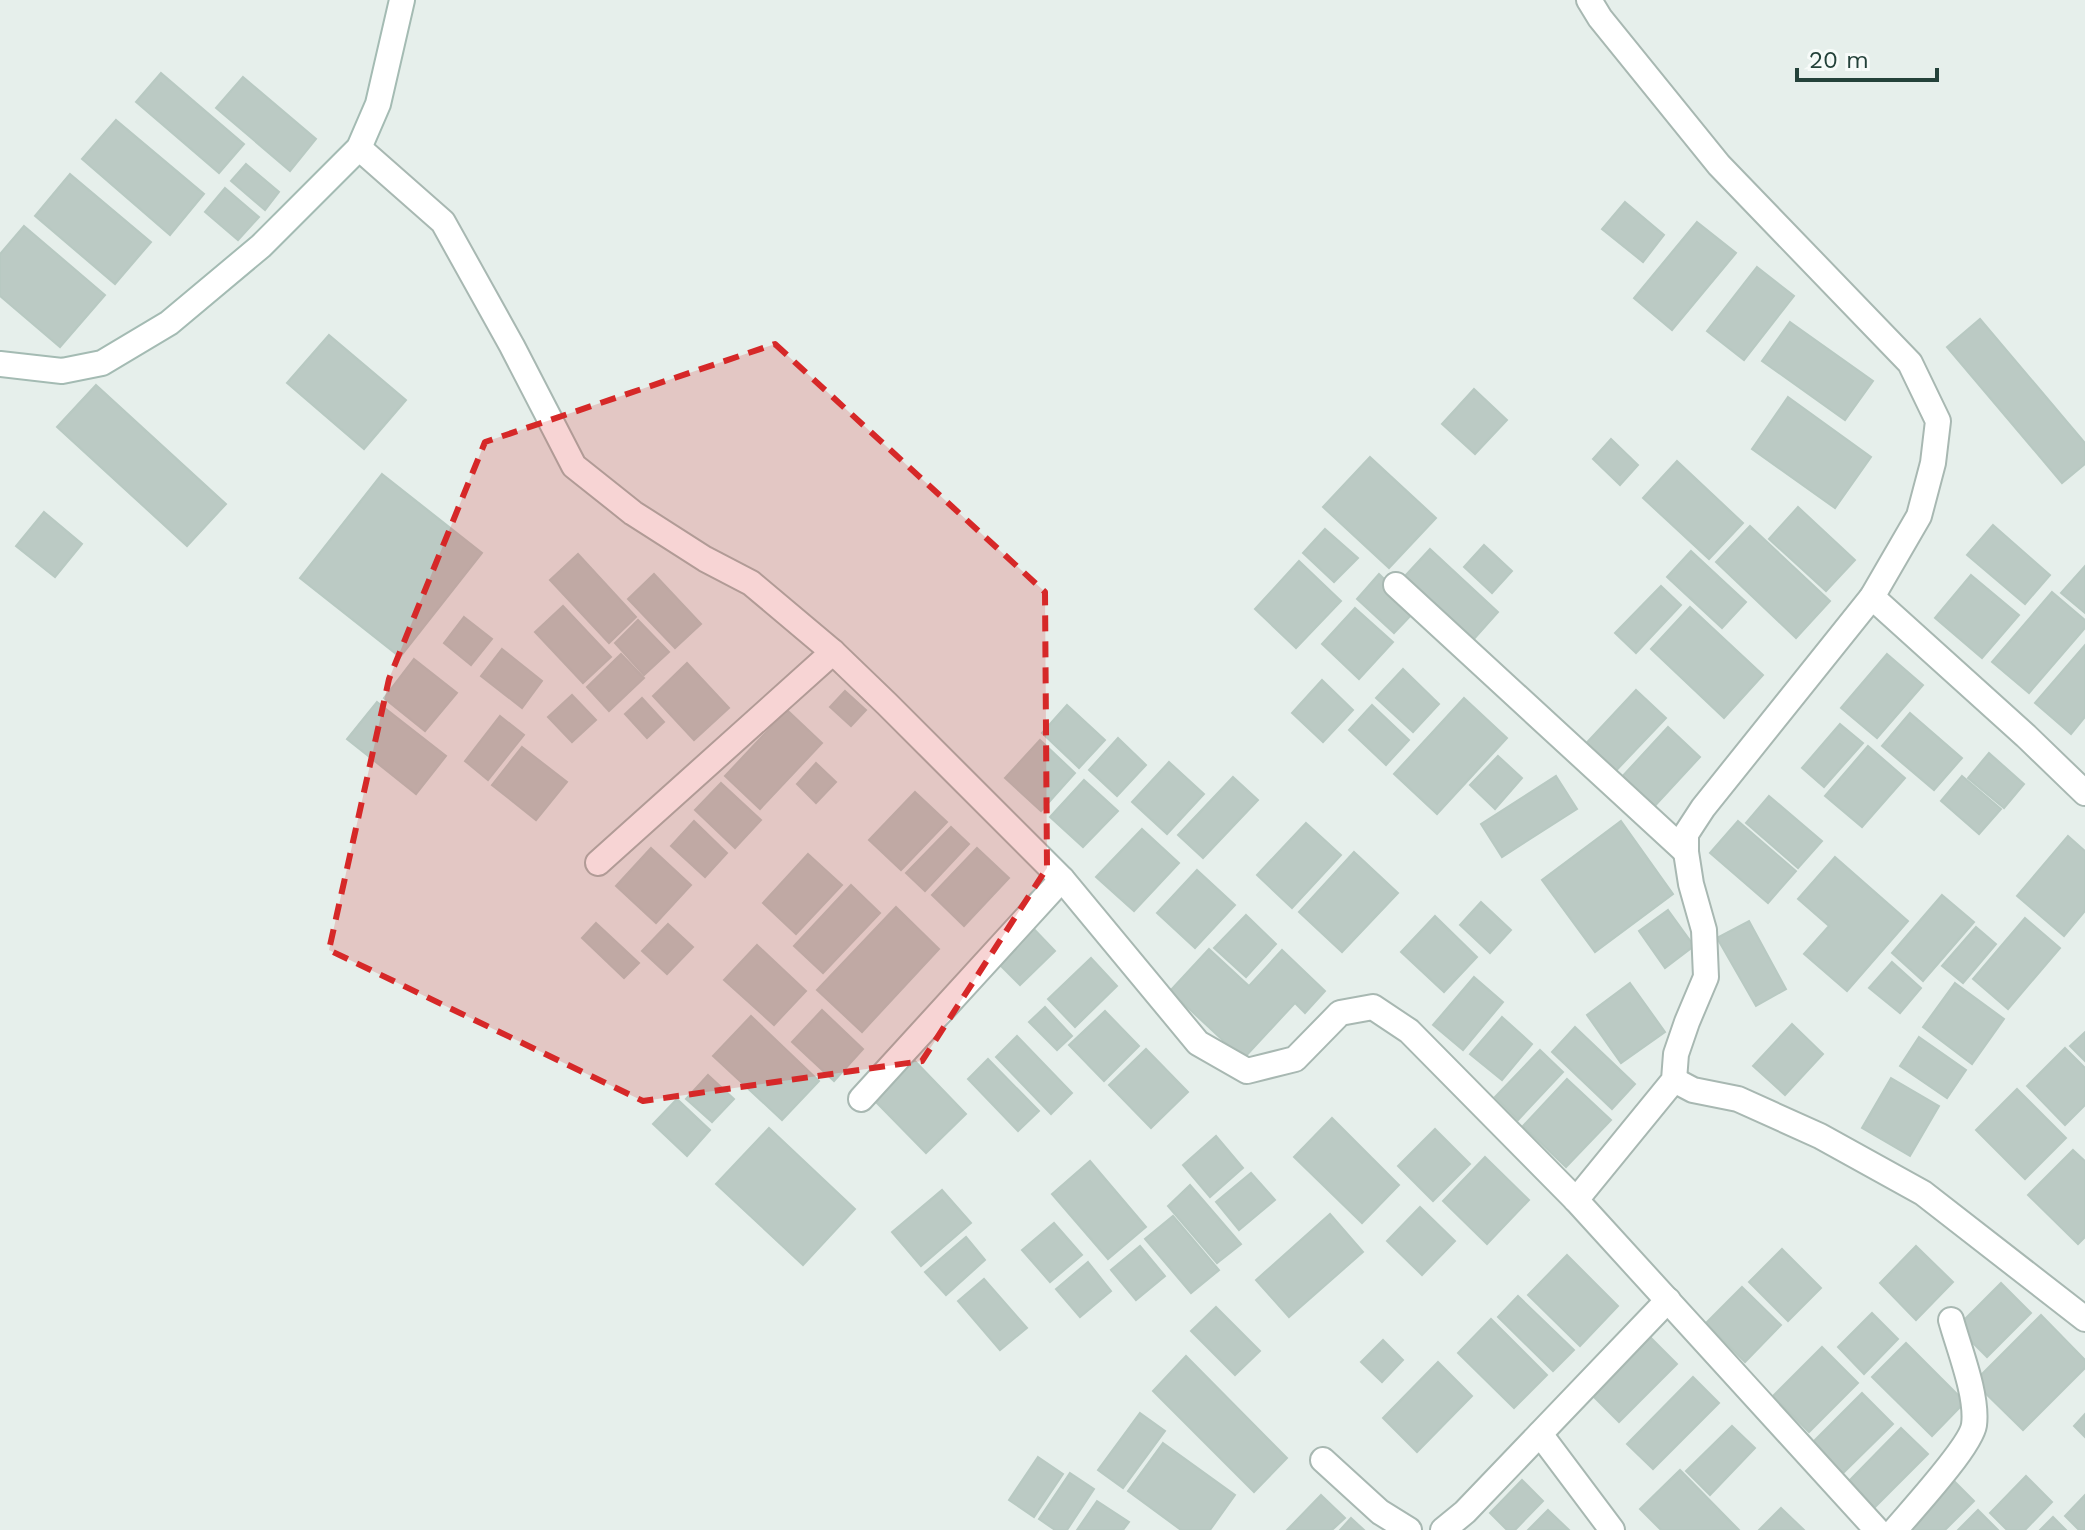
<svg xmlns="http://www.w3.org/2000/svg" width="2085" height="1530" font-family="'Work Sans',sans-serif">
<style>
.building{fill:#bbcac4;stroke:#b8c9c2;stroke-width:2}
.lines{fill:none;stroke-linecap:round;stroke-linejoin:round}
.street-casing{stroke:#a8b8b2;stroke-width:28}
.secondary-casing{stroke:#a4bbb3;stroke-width:28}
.street{stroke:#fff;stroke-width:24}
.secondary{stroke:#fff;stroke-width:24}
.marked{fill:#d62828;fill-opacity:0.2;stroke:#d62828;stroke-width:6;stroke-dasharray:16 10;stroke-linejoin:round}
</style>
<rect width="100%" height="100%" fill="#e6efeb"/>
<!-- building -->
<g class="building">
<path d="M161,73l83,71 -25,29 -83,-71z"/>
<path d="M243,77l73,62 -26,32 -74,-63z"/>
<path d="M116,120l88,74 -34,41 -88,-76z"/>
<path d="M246,164l33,28 -14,18 -34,-29z"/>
<path d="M70,174l81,68 -36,42 -80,-68z"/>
<path d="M225,188l34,29 -21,23 -33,-28z"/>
<path d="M1625,202l39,33 -21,27 -41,-33z"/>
<path d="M1697,222l39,31 -64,77 -38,-32z"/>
<path d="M24,226l81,69 -45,52 -60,-51v-42z"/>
<path d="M1757,267l37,29 -50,64 -37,-29z"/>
<path d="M1980,319l105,124v21l-23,19 -115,-136z"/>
<path d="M1790,322l83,59 -28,39 -83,-59z"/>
<path d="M329,335l77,65 -42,49 -77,-66z"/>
<path d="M96,385l130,119 -39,42 -130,-119z"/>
<path d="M1474,389l33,31 -32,34 -33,-30z"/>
<path d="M1788,397l83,60 -36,51 -83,-59z"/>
<path d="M1611,439l27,26 -18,20 -27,-26z"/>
<path d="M1370,457l66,61 -47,50 -66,-61z"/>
<path d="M1677,461l66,62 -34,36 -66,-61z"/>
<path d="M382,474l100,79 -82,104 -100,-79z"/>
<path d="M1798,507l57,53 -29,31 -57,-52z"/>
<path d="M44,512l38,32 -27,33 -39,-31z"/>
<path d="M1993,525l57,50 -25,29 -58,-49z"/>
<path d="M1750,526l80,75 -34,37 -80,-76z"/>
<path d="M1325,529l33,29 -24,24 -31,-29z"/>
<path d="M1484,545l28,26 -20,22 -28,-26z"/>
<path d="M1430,549l68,63 -25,28 -68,-64z"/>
<path d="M1691,551l55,51 -24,26 -55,-51z"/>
<path d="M578,554l58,63 -27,26 -59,-63z"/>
<path d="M1299,561l42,40 -45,47 -41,-39z"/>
<path d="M2085,566v47l-24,-20z"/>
<path d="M654,574l47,50 -26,24 -47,-49z"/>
<path d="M1379,574l37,36 -22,23 -37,-34z"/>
<path d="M1971,575l48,40 -37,43 -47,-40z"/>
<path d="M1661,586l20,19 -45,48 -21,-20z"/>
<path d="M2052,592l33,28v8l-56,65 -37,-31z"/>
<path d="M563,606l48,51 -28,26 -48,-51z"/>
<path d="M1690,607l73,68 -39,43 -73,-69z"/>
<path d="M1355,608l38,34 -34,37 -37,-35z"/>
<path d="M464,617l28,22 -21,26 -27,-22z"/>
<path d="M638,620l31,32 -25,23 -29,-32z"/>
<path d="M2085,645v72l-14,17 -36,-31z"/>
<path d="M502,649l40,32 -20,27 -41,-32z"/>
<path d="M621,654l23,24 -35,33 -22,-24z"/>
<path d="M1887,654l36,31 -46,53 -36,-30z"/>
<path d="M414,659l43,34 -32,38 -41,-33z"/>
<path d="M687,663l42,45 -35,32 -41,-44z"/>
<path d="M1403,669l36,35 -26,28 -37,-34z"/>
<path d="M1322,680l31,30 -30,32 -31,-29z"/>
<path d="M1636,690l30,28 -57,60 -30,-27z"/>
<path d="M845,691l21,19 -15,16 -21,-19z"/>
<path d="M572,695l24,25 -24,22 -24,-25z"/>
<path d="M642,698l22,24 -17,16 -22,-24z"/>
<path d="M1464,698l43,40 -70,76 -43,-40z"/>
<path d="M377,702l69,54 -30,38 -69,-55z"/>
<path d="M1067,705l38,35 -26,28 -37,-35z"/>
<path d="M1372,705l37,35 -23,25 -37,-35z"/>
<path d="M787,710l35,33 -62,66 -35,-33z"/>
<path d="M1910,713l52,45 -28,32 -52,-44z"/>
<path d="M500,716l24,19 -36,45 -23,-19z"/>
<path d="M1840,724l23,19 -39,44 -22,-19z"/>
<path d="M1668,727l32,30 -49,53 -32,-30z"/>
<path d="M1118,738l28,27 -29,31 -28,-26z"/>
<path d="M1040,740l35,33 -34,38 -36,-33z"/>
<path d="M1868,746l37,32 -43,49 -37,-31z"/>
<path d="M522,747l45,35 -31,38 -44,-35z"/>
<path d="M1989,753l35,31 -20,24 -36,-30z"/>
<path d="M1498,756l24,22 -27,31 -25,-24z"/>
<path d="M1169,762l35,32 -37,40 -35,-32z"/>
<path d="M816,763l20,19 -20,21 -19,-19z"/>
<path d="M1556,776l21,33 -75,48 -21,-33z"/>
<path d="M1962,776l39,33 -22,25 -38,-33z"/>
<path d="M1233,777l25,23 -55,58 -25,-23z"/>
<path d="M1084,780l34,31 -35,36 -33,-30z"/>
<path d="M721,783l40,37 -26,28 -40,-38z"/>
<path d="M915,792l32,30 -46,48 -32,-30z"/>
<path d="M1769,796l53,45 -24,27 -52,-45z"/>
<path d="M694,821l33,32 -22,24 -34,-31z"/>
<path d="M1621,821l52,73 -78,58 -53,-72z"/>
<path d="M1738,821l58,50 -28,32 -58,-50z"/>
<path d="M1306,823l35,32 -49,53 -35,-33z"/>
<path d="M951,827l18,17 -44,47 -19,-18z"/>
<path d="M1142,829l37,34 -45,48 -38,-34z"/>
<path d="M2068,836l17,15v60l-21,25 -47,-40z"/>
<path d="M651,848l40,37 -35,38 -40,-37z"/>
<path d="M977,848l32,30 -45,48 -32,-31z"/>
<path d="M1354,852l44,41 -56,59 -43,-40z"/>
<path d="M808,854l34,31 -46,49 -33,-31z"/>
<path d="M1835,857l73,64 -61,70 -43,-37 25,-28 -31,-27z"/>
<path d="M1197,870l38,35 -40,43 -38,-35z"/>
<path d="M851,885l29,28 -57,60 -29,-27z"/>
<path d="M1942,895l32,27 -51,59 -31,-28z"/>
<path d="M1481,902l30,28 -21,23 -30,-28z"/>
<path d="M896,907l43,42 -77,83 -45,-42z"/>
<path d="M1668,910l26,36 -29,22 -26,-37z"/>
<path d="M1246,915l30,29 -30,33 -32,-29z"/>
<path d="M1435,916l42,41 -33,35 -43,-40z"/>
<path d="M2025,918l35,30 -52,61 -35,-30z"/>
<path d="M1749,921l37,68 -30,17 -39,-68z"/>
<path d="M596,923l43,40 -15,15 -42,-40z"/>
<path d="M668,924l25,23 -26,27 -25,-23z"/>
<path d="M1031,926l24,25 -35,34 -24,-24z"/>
<path d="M1976,927l20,17 -33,39 -21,-17z"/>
<path d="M757,945l49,46 -32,34 -50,-45z"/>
<path d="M1209,949l40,37 33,-36 43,41 -20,22 -10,-10 -52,56 -73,-68z"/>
<path d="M1091,958l26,28 -42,41 -27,-28z"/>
<path d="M1892,962l29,26 -21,25 -31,-25z"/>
<path d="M1474,977l29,25 -40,48 -30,-25z"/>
<path d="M1630,983l35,49 -44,31 -34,-48z"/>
<path d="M1955,983l49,36 -32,45 -49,-37z"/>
<path d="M1045,1007l27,29 -15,14 -28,-28z"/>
<path d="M822,1010l41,39 -29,32 -42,-39z"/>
<path d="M1105,1011l34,35 -35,35 -35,-36z"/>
<path d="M751,1016l68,65 -37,39 -69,-64z"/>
<path d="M1502,1017l30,27 -30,36 -32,-26z"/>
<path d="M1792,1024l31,30 -38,41 -32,-29z"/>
<path d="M1575,1027l60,57 -23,25 -60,-57z"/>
<path d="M2085,1032v29l-15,-15z"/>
<path d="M1017,1036l55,57 -21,21 -55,-57z"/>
<path d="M1919,1037l47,33 -19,28 -47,-32z"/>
<path d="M2065,1048l20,20v37l-20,20 -38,-39z"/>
<path d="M1146,1049l42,43 -37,36 -42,-43z"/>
<path d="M1540,1050l23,22 -45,48 -23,-23z"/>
<path d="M913,1059l53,55 -40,39 -53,-54z"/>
<path d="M988,1059l51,52 -21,20 -50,-52z"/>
<path d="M708,1075l26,24 -22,23 -26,-23z"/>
<path d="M1891,1078l48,28 -29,50 -48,-28z"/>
<path d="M1567,1079l44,41 -45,47 -43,-41z"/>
<path d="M2017,1089l49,49 -41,41 -49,-49z"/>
<path d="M677,1099l33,31 -23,26 -34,-32z"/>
<path d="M1332,1118l67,67 -37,38 -68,-66z"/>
<path d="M769,1128l86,81 -52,56 -87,-81z"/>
<path d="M1435,1129l35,35 -37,37 -35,-35z"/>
<path d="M1216,1136l27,32 -33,29 -27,-32z"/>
<path d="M2073,1150l12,11v76l-7,7 -50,-49z"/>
<path d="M1485,1157l44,43 -42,44 -44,-43z"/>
<path d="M1090,1161l56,66 -38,32 -56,-65z"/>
<path d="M1251,1173l24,27 -36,30 -23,-28z"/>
<path d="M1190,1185l51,59 -24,19 -49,-57z"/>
<path d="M942,1190l29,33 -50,43 -29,-34z"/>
<path d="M1420,1207l35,34 -33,34 -35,-34z"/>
<path d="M1330,1214l33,38 -74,65 -33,-37z"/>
<path d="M1173,1216l46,54 -28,23 -46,-54z"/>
<path d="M1054,1223l28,32 -32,27 -28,-32z"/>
<path d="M966,1237l19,23 -39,35 -21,-23z"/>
<path d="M1140,1246l25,30 -29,24 -25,-30z"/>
<path d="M1916,1246l37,36 -37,38 -36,-37z"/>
<path d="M1782,1249l39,39 -33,33 -39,-39z"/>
<path d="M1567,1255l51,51 -38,40 -52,-51z"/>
<path d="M1088,1262l23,29 -31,26 -24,-28z"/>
<path d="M984,1279l43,49 -27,22 -42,-49z"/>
<path d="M2001,1283l30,30 -44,44 -30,-30z"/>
<path d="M1742,1287l39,38 -36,37 -39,-39z"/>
<path d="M1518,1296l56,54 -21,21 -55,-54z"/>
<path d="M1216,1307l44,44 -25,24 -44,-44z"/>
<path d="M1872,1313l26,26 -34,35 -26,-27z"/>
<path d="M2041,1315l44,45v8l-62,62 -49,-48z"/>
<path d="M1491,1319l56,56 -33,33 -56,-55z"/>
<path d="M1646,1333l31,31 -58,58 -31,-31z"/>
<path d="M1383,1340l20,20 -21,22 -21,-20z"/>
<path d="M1906,1343l59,59 -33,34 -60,-59z"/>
<path d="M1822,1347l36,36 -49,49 -36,-36z"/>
<path d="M1186,1356l101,102 -33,34 -101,-101z"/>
<path d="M1438,1362l34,34 -55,56 -34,-34z"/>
<path d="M1693,1377l26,26 -66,66 -26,-25z"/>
<path d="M1862,1393l31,31 -56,55 -31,-30z"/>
<path d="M1140,1413l25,18 -42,57 -25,-18z"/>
<path d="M2085,1414v23l-11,-11z"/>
<path d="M1732,1426l23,22 -45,47 -24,-24z"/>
<path d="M1901,1428l27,26 -56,56 -26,-26z"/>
<path d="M1163,1443l72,52 -25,35h-29l-53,-39z"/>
<path d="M1038,1457l25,17 -29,43 -25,-17z"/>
<path d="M1680,1470l59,60h-78l-21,-21z"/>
<path d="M1070,1473l24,16 -27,41h-12l-16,-11z"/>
<path d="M2026,1476l26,26 -27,28h-18l-17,-17z"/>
<path d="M1522,1480l21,21 -28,29h-8l-17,-17z"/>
<path d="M1954,1481l20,20 -29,29h-39z"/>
<path d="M1321,1495l24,23 -13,12h-45z"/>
<path d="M2085,1495v35h-6l-14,-14z"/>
<path d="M1097,1501l32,21 -6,8h-46z"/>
<path d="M1781,1508l23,22h-45z"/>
<path d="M1548,1510l21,20h-41z"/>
<path d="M1978,1510l20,20h-40z"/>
<path d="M2053,1517l13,13h-26z"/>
<path d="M1351,1518l13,12h-24z"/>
</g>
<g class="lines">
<!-- street casing -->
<g class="street-casing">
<g id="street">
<path d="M359,148l84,74 69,124 62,120 59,47 72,46 46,24 82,69 54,52 175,175 136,164 49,28 48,-12 45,-46 33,-6 36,24 167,169 301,330"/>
<path d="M1396,585l290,267"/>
<path d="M1872,597l154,139 59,57"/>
<path d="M598,863l235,-211"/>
<path d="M1674,1080l19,10 45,9 82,37 103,57 162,126"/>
<path d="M861,1099l201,-220"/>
<path d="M1576,1200l98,-120 2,-26 11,-32 19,-45 -2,-47 -13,-46 -5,-32v-18l17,-26 169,-211 47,-81 14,-53 5,-42 -28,-58 -191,-198 -119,-147 -11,-18"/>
<path d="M1540,1434l72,96"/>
<path d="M1323,1460l57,52 29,18"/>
<path d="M1443,1530l22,-18 203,-212"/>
<path d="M1895,1530c17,-20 76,-84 79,-105 4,-29 -15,-76 -23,-105"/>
</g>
</g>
<!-- secondary casing -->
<g class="secondary-casing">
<path id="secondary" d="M0,364l62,7 40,-8 67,-40 92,-77 98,-98 19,-44 24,-104"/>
</g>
<!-- street -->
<use href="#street" class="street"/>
<!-- secondary -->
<use href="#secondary" class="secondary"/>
</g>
<!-- marked area -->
<path class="marked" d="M775,344l270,248 2,276 -125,193 -279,40 -314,-151 60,-271 96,-237z"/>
<!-- scale -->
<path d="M1797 68v12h140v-12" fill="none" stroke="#24423a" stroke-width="4"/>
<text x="1809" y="68" font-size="24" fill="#24423a" stroke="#f7fbf9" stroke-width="6" paint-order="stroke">20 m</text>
</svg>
